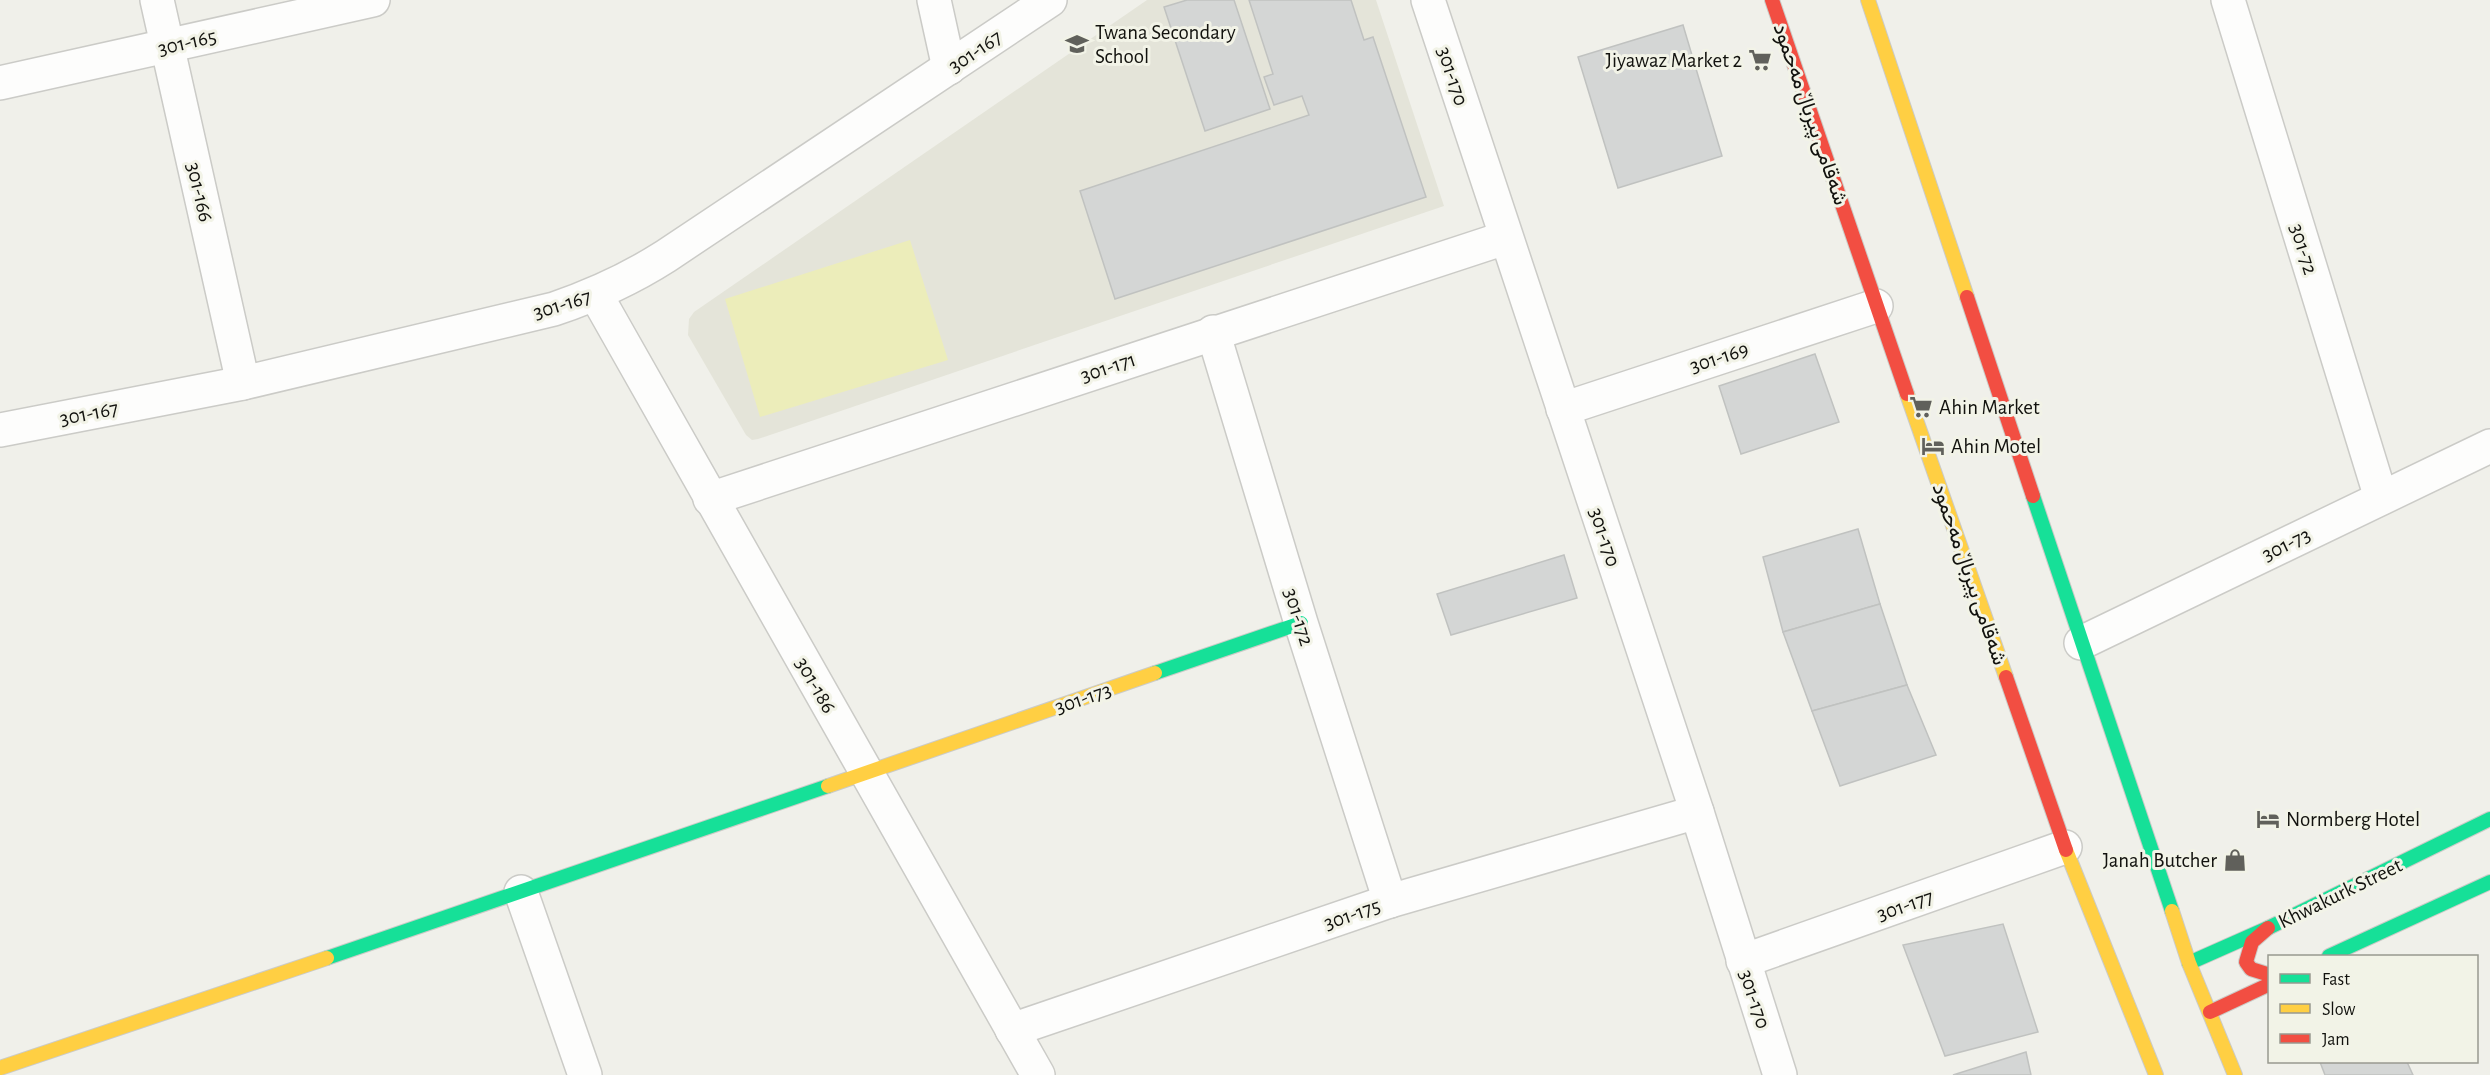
<svg xmlns="http://www.w3.org/2000/svg" width="2490" height="1075" font-family="'Alegreya Sans',Vazirmatn,sans-serif">
<style>
.built{fill:#e4e4d9}
.green{fill:#ecedba}
.building{fill:#d4d6d5;stroke:#c0c2c0;stroke-width:1.5}
.lines{fill:none;stroke-linecap:round;stroke-linejoin:round}
.street-casing{stroke:#cbcbc7;stroke-width:36}
.fast-casing{stroke:#cbcbc7;stroke-width:16}
.slow-casing{stroke:#cbcbc7;stroke-width:16}
.jam-casing{stroke:#cbcbc7;stroke-width:16}
.street{stroke:#fdfdfc;stroke-width:33}
.fast{stroke:#16e098;stroke-width:14}
.slow{stroke:#ffcf43;stroke-width:14}
.jam{stroke:#f24e42;stroke-width:14}
.labels{text-anchor:middle;stroke-width:6;stroke-linejoin:round;paint-order:stroke}
.poi-label{font-size:21px;fill:#12120e;stroke:#f2f3e7;text-anchor:start}
.street-label{font-size:21px;fill:#12120e;stroke:#f2f3e7}
</style>
<rect width="100%" height="100%" fill="#f0f0ea"/>
<!-- built -->
<path class="built" d="M1147,0h229l68,206 -686,233 -6,1 -6,-5 -58,-100 1,-16 5,-7z"/>
<!-- green -->
<path class="green" d="M910,240l38,120 -188,57 -35,-118z"/>
<!-- building -->
<g class="building">
<path d="M1187,0h47l36,109 -65,22 -41,-124z"/>
<path d="M1249,0h102l13,40 9,-3 53,160 -311,102 -35,-108 229,-76 -7,-19 -28,9 -10,-28 9,-3z"/>
<path d="M1683,25l39,131 -104,32 -40,-131z"/>
<path d="M1815,354l24,68 -98,32 -22,-68z"/>
<path d="M1858,529l22,75 -97,28 -20,-75z"/>
<path d="M1564,555l13,43 -126,37 -14,-41z"/>
<path d="M1880,604l27,81 -95,26 -29,-79z"/>
<path d="M1907,685l29,70 -96,31 -28,-75z"/>
<path d="M2003,924l35,108 -93,24 -42,-111z"/>
<path d="M2026,1052l5,23h-78z"/>
<path d="M2320,1062h87l6,13h-88z"/>
</g>
<g class="lines">
<!-- street casing -->
<g class="street-casing">
<g id="street">
<path d="M157,0l86,383"/>
<path d="M934,0l15,68"/>
<path d="M1428,0l269,812 83,263"/>
<path d="M2228,0l153,498"/>
<path d="M0,83l373,-83"/>
<path d="M596,295l442,780"/>
<path d="M1213,332l88,291 89,278"/>
<path d="M1563,409l313,-103"/>
<path d="M0,430l243,-47 311,-74c41,-14 76,-30 112,-53l384,-256"/>
<path d="M710,499l795,-261"/>
<path d="M2081,643l409,-197"/>
<path d="M521,892l64,183"/>
<path d="M1743,961l322,-114"/>
<path d="M1012,1030l378,-129 307,-89"/>
</g>
</g>
<!-- fast casing -->
<g class="fast-casing">
<g id="fast">
<path d="M2033,496l139,415"/>
<path d="M1155,673l146,-50"/>
<path d="M2329,956l161,-74"/>
<path d="M327,958l501,-172"/>
<path d="M2189,963l79,-35 222,-109"/>
</g>
</g>
<!-- slow casing -->
<g class="slow-casing">
<g id="slow">
<path d="M1868,0l99,297"/>
<path d="M1907,394l99,283"/>
<path d="M828,786l327,-113"/>
<path d="M2066,850l90,225"/>
<path d="M2172,911l17,52 46,112"/>
<path d="M0,1068l327,-110"/>
</g>
</g>
<!-- jam casing -->
<g class="jam-casing">
<g id="jam">
<path d="M1772,0l135,394"/>
<path d="M1967,297l66,199"/>
<path d="M2006,677l60,173"/>
<path d="M2268,928l-16,14 -6,20 5,7 19,6"/>
<path d="M2210,1012l60,-28"/>
</g>
</g>
<!-- street -->
<use href="#street" class="street"/>
<!-- fast -->
<use href="#fast" class="fast"/>
<!-- slow -->
<use href="#slow" class="slow"/>
<!-- jam -->
<use href="#jam" class="jam"/>
</g>
<!-- icons -->
<defs>
<g id="school-bare" transform="scale(1.8)"><path d="M0-5L7-2L0 1L-7-2ZM-4 1L0 2.5L4 1V4Q0 6-4 4Z" fill="#60605b" stroke="#f2f3e7" stroke-width="2.5" paint-order="stroke"/></g>
<g id="supermarket-bare" transform="scale(1.8)"><path d="M-6-5.5h2.5l.6 2H6L4.5 2H-2.5L-4.4-4H-6ZM-1.5 3.2a1.3 1.3 0 1 0 .1 0ZM3 3.2a1.3 1.3 0 1 0 .1 0Z" fill="#60605b" stroke="#f2f3e7" stroke-width="2.5" paint-order="stroke"/></g>
<g id="hotel-bare" transform="scale(1.8)"><path d="M-6-4.5h1.5V1H6V5H4.5V3h-9V5H-6ZM-4 0a1.8 1.8 0 1 1 3.6 0ZM.5 0V-2.5h3Q6-2.5 6 0Z" fill="#60605b" stroke="#f2f3e7" stroke-width="2.5" paint-order="stroke"/></g>
<g id="shop-bare" transform="scale(1.8)"><path d="M-5-2.5h2.3a2.7 3.5 0 0 1 5.4 0H5L5.5 6h-11ZM-1.5-2.5h3a1.5 2.3 0 0 0-3 0Z" fill="#60605b" stroke="#f2f3e7" stroke-width="2.5" paint-order="stroke"/></g>
</defs>
<g fill-rule="evenodd">
<use href="#school-bare" x="1077" y="44"/>
<use href="#supermarket-bare" x="1760" y="60"/>
<use href="#supermarket-bare" x="1921" y="407"/>
<use href="#hotel-bare" x="1933" y="446"/>
<use href="#hotel-bare" x="2268" y="819"/>
<use href="#shop-bare" x="2235" y="860"/>
</g>
<g class="labels">
<!-- poi labels -->
<g class="poi-label">
<text x="1095" y="39">Twana Secondary<tspan x="1095" dy="24">School</tspan></text>
<text x="1742" y="67" text-anchor="end">Jiyawaz Market 2</text>
<text x="1939" y="414">Ahin Market</text>
<text x="1951" y="453">Ahin Motel</text>
<text x="2286" y="826">Normberg Hotel</text>
<text x="2217" y="867" text-anchor="end">Janah Butcher</text>
</g>
<!-- street labels -->
<g class="street-label">
<text transform="translate(187 42) rotate(-13)" y="7">301-165</text>
<text transform="translate(975 51) rotate(-34)" y="7">301-167</text>
<text transform="translate(1453 76) rotate(72)" y="7">301-170</text>
<text transform="translate(1811 114) rotate(71)" y="7">شەقامی پیرباڵ مەحمود</text>
<text transform="translate(200 192) rotate(77)" y="7">301-166</text>
<text transform="translate(2304 249) rotate(73)" y="7">301-72</text>
<text transform="translate(562 304) rotate(-17)" y="7">301-167</text>
<text transform="translate(1719 357) rotate(-18)" y="7">301-169</text>
<text transform="translate(1108 367) rotate(-18)" y="7">301-171</text>
<text transform="translate(89 413) rotate(-11)" y="7">301-167</text>
<text transform="translate(1605 537) rotate(72)" y="7">301-170</text>
<text transform="translate(2286 544) rotate(-26)" y="7">301-73</text>
<text transform="translate(1970 574) rotate(71)" y="7">شەقامی پیرباڵ مەحمود</text>
<text transform="translate(1299 617) rotate(73)" y="7">301-172</text>
<text transform="translate(816 685) rotate(60)" y="7">301-186</text>
<text transform="translate(1083 698) rotate(-19)" y="7">301-173</text>
<text transform="translate(2340 893) rotate(-26)" y="7">Khwakurk Street</text>
<text transform="translate(1905 905) rotate(-19)" y="7">301-177</text>
<text transform="translate(1352 914) rotate(-19)" y="7">301-175</text>
<text transform="translate(1755 999) rotate(72)" y="7">301-170</text>
</g>
</g>
<!-- legend -->
<rect x="2268" y="955" width="210" height="108" fill="#f2f3e7" stroke="#989990" stroke-width="1.5"/>
<rect x="2280" y="974" width="30" height="9" fill="#16e098" stroke="#989990" stroke-width="1.5"/>
<text x="2322" y="985" font-size="18" fill="#12120e">Fast</text>
<rect x="2280" y="1004" width="30" height="9" fill="#ffcf43" stroke="#989990" stroke-width="1.5"/>
<text x="2322" y="1015" font-size="18" fill="#12120e">Slow</text>
<rect x="2280" y="1034" width="30" height="9" fill="#f24e42" stroke="#989990" stroke-width="1.5"/>
<text x="2322" y="1045" font-size="18" fill="#12120e">Jam</text>
</svg>
